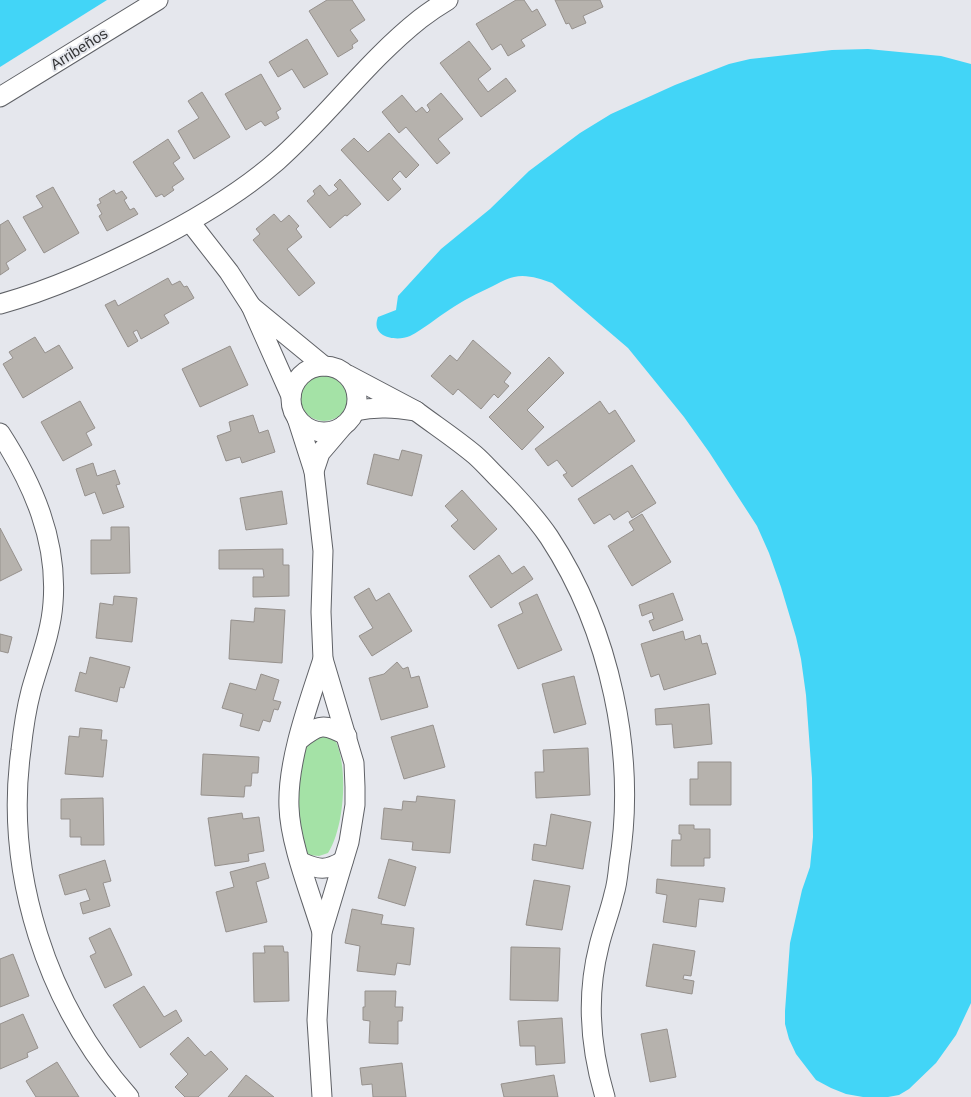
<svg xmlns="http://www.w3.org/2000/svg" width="971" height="1097" font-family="Arial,sans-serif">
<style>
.green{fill:#a4e2a6}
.water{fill:#42d5f7}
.building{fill:#b6b2ad;stroke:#96918d}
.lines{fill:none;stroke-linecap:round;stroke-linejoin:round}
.minor-casing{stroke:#5f6166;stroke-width:21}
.minor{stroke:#fff;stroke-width:19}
.labels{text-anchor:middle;stroke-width:4;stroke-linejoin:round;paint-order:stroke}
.street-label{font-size:15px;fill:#343537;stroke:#e5e7ed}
</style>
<rect width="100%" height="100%" fill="#e5e7ed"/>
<!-- green -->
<g class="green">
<circle cx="324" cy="396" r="25"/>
<path d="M327,732c4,4 8,7 10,12 11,28 7,84 -9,109l-9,3 -10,-1 -6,-6 -8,-34 9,-75z"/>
</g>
<!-- water -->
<g class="water">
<path d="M0,0h107l-107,67z"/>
<path d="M868,49l73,7 30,8v939l-15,32 -20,28 -27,26 -10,6 -11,2h-25l-17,-3 -15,-6 -15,-8 -20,-26 -7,-15 -4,-15v-13l5,-68 12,-53 8,-23 3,-30 -1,-59 -6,-83 -5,-36 -5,-22 -15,-50 -12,-34 -12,-27 -48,-74 -25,-35 -56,-69 -76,-65c-12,-4 -25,-9 -38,-6 -7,1 -15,6 -21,9 -15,7 -31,15 -44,24 -13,8 -25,19 -39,26 -14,6 -40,1 -32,-19l18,-7 2,-14 43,-47 49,-40 39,-38 51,-38 31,-19 64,-29 54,-21 21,-5 82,-9z"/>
</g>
<!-- building -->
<g class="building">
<path d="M327,0h25l13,20 -15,10 8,11 -6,4 1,3 -15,9 -29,-46z"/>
<path d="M516,0h8l8,12 5,-3 9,16 -25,15 4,6 -17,10 -7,-12 -9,6 -16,-26z"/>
<path d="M555,0h45l3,7 -20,9 3,7 -14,6 -3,-6 -3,1z"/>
<path d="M307,39l21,35 -24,14 -12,-19 -14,8 -9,-15z"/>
<path d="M469,41l22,28 -13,10 10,13 18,-14 10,13 -35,26 -41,-54z"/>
<path d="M261,74l20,35 -5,3 3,6 -14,8 -4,-5 -15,9 -21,-36z"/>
<path d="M202,92l28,45 -36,22 -16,-28 21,-13 -11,-17z"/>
<path d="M441,93l22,26 -25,20 12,14 -13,11 -31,-37 -7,6 -17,-21 20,-17 14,17 6,-5 5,6 3,-3 -3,-5z"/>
<path d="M389,133l30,32 -13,13 -6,-7 -8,8 9,10 -13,12 -47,-51 13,-12 14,14z"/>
<path d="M168,139l12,19 -7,5 11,16 -12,8 2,3 -10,7 -2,-3 -6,3 -23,-35z"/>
<path d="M340,179l21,25 -14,12 -2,-1 -15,13 -23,-27 8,-7 -2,-3 7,-6 9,11 9,-7 -4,-4z"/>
<path d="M53,187l26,46 -35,20 -21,-36 20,-10 -7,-11z"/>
<path d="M114,190l2,4 6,-3 5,7 -3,2 6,10 4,-2 4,6 -31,17 -8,-15 3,-2 -5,-9 4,-2 -2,-4z"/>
<path d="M274,214l7,8 8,-7 10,11 -3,3 6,8 -15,12 28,34 -16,13 -46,-56 7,-6 -4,-5z"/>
<path d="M8,220l18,30 -20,13 3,6 -9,6v-50z"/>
<path d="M168,278l4,7 8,-4 4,6 3,-1 7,12 -30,17 5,8 -28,16 -4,-9 -4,2 5,9 -10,6 -23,-42 10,-5 3,6z"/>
<path d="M35,337l10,16 14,-8 14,23 -50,30 -20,-34 10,-6 -4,-6z"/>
<path d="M473,340l38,33 -7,9 5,4 -11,12 -4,-4 -13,15 -23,-20 -5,6 -22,-19 19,-21 7,6z"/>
<path d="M230,346l18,39 -48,22 -18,-38z"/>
<path d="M549,357l15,16 -37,37 17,17 -22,23 -33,-33z"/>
<path d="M80,401l15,27 -9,5 6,12 -29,16 -22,-39z"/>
<path d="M600,401l9,13 6,-4 20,31 -63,46 -9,-12 4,-2 -10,-13 -9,6 -13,-17z"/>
<path d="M253,415l6,18 9,-3 7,22 -33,11 -2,-6 -14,4 -9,-25 14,-5 -2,-9z"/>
<path d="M402,450l20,5 -10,41 -45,-12 7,-30 25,6z"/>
<path d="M93,463l4,13 18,-6 5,14 -4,1 8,22 -21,7 -8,-22 -10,4 -9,-27z"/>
<path d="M632,465l24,38 -24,15 -4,-7 -14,9 -4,-6 -16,10 -16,-25z"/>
<path d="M462,490l35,39 -23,21 -23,-24 7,-6 -13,-14z"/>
<path d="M282,491l5,33 -41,6 -6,-32z"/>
<path d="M642,514l29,48 -39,24 -24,-40 26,-16 -5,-8z"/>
<path d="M111,527h18l1,46 -39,1v-34h20z"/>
<path d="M0,528l22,42 -22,11z"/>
<path d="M283,549v16h6v31l-36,1v-20h11l-1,-8h-44v-19z"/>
<path d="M499,555l13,19 12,-8 9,13 -42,29 -22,-32z"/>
<path d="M369,588l7,13 13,-8 23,38 -40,25 -13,-20 14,-8 -19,-31z"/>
<path d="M673,593l10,27 -30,11 -4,-10 5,-2 -2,-7 -10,4 -3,-11z"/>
<path d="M537,594l25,56 -44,19 -20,-44 25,-12 -4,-10z"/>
<path d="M114,596l23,2 -5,44 -36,-4 4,-35 13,2z"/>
<path d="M255,608l30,2 -3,53 -53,-4 2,-39 23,2z"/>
<path d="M683,631l2,9 15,-5 2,9 5,-1 9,31 -52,16 -5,-16 -8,3 -10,-33z"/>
<path d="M0,634l12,3 -4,16 -8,-2z"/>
<path d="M90,657l40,10 -6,21 -4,-1 -3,15 -42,-11 5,-19 6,2z"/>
<path d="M397,662l6,7 5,-2 3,11 8,-2 9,31 -47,13 -12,-42 15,-4z"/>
<path d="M261,674l18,6 -6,20 8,2 -3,8 -4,-1 -4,13 -7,-2 -4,11 -19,-5 3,-12 -21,-6 8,-25 26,7z"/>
<path d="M574,676l12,48 -32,9 -12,-49z"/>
<path d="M709,704l3,40 -38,4 -2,-24 -16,1 -1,-16z"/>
<path d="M433,725l12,42 -41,12 -13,-42z"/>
<path d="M80,728l22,2 -1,10h6l-4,37 -38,-3 4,-38 10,1z"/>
<path d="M588,748l2,47 -54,3 -1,-26h9l-1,-22z"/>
<path d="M203,754l56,3 -1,16h-6l-1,13h-6l-1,11 -43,-2z"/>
<path d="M698,762h33v43h-41v-26h8z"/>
<path d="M417,796l38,4 -5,53 -38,-3 1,-8 -32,-3 3,-31 18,2 1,-9 13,1z"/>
<path d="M103,798l1,47h-23v-8h-11v-18h-9v-20z"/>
<path d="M242,813l1,6 16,-2 5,34 -16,3 1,7 -34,5 -7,-48z"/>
<path d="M551,814l40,8 -8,47 -51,-9 2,-16 12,2z"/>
<path d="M679,825h15v4h16v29h-6v8h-33l1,-26h9v-6h-2z"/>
<path d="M389,859l27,8 -11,39 -27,-8z"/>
<path d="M105,860l6,21 -8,2 7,23 -27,8 -3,-11 10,-3 -4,-11 -21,6 -6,-20z"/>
<path d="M265,863l4,15 -13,4 11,40 -41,10 -10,-40 18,-5 -4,-15z"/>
<path d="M657,879l68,9 -2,14 -24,-3 -3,28 -33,-5 4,-27 -11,-2z"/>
<path d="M534,880l36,6 -8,44 -36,-5z"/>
<path d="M352,909l31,6 -2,9 33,4 -4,37 -13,-2 -2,12 -38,-4 3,-25 -15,-3z"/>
<path d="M110,928l22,47 -27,13 -15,-32 6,-3 -7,-15z"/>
<path d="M653,944l42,7 -4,25 -7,-1 -1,4 11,2 -2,13 -46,-8z"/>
<path d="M264,946h19l1,6h4l1,49 -35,1 -1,-49h12z"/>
<path d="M511,947l49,1 -2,53 -48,-1z"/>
<path d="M13,954l16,42 -29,11v-48z"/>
<path d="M144,986l20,31 12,-7 6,11 -42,27 -27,-43z"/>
<path d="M365,991h31l-1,16h8l-1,14h-4v23l-29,-1 1,-22 -7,-1v-13h2z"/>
<path d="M23,1014l15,34 -11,5 1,4 -28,12v-45z"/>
<path d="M562,1018l3,45 -29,2 -1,-19h-15l-2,-25z"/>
<path d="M667,1029l9,48 -26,5 -9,-48z"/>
<path d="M188,1037l17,19 6,-5 17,18 -30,28h-13l-10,-10 13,-13 -18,-20z"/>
<path d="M57,1062l22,35h-43l-10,-16z"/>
<path d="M402,1063l4,34h-33l-1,-13 -10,1 -2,-17z"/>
<path d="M246,1075l28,22h-46z"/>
<path d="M554,1075l4,22h-54l-3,-13z"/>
</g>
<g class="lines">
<!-- minor casing -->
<g class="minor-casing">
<g id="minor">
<path d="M0,97l158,-97"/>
<path d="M190,222l39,50 22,34"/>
<path d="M0,304c51,-14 99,-36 147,-60 46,-23 91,-49 130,-83 50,-44 90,-100 143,-142 9,-7 18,-13 28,-19"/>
<circle cx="324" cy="399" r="33"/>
<path d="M348,375l68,36c-21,-3 -39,-5 -61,0"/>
<path d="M291,396l-40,-90 73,60"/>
<path d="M416,411c20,15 40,28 59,44 7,6 14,14 21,21 19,19 38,39 53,61 61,93 88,218 70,327 -1,10 -2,21 -5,30 -4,18 -11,35 -15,52 -13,51 -9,101 6,151"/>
<path d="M297,418l17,53 6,-18 23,-27"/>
<path d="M0,433c33,51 58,108 53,170 -2,30 -14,59 -22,88 -5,19 -8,40 -10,59 -17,123 26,255 108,347"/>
<path d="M314,471l9,80 -2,61 2,47 31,104 1,24v18l-6,37 -27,90 -5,88 5,77"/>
<path d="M299,740c20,-16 25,-17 48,-4"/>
<path d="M301,862c18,8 25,9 42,-1"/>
<path d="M322,932c-11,-37 -32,-88 -33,-125 -2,-46 20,-105 34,-148"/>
</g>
</g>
<!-- minor -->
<use href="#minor" class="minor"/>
</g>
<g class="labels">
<!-- street labels -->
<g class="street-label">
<text transform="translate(79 49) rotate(-32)" y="5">Arribeños</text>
</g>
</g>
</svg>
